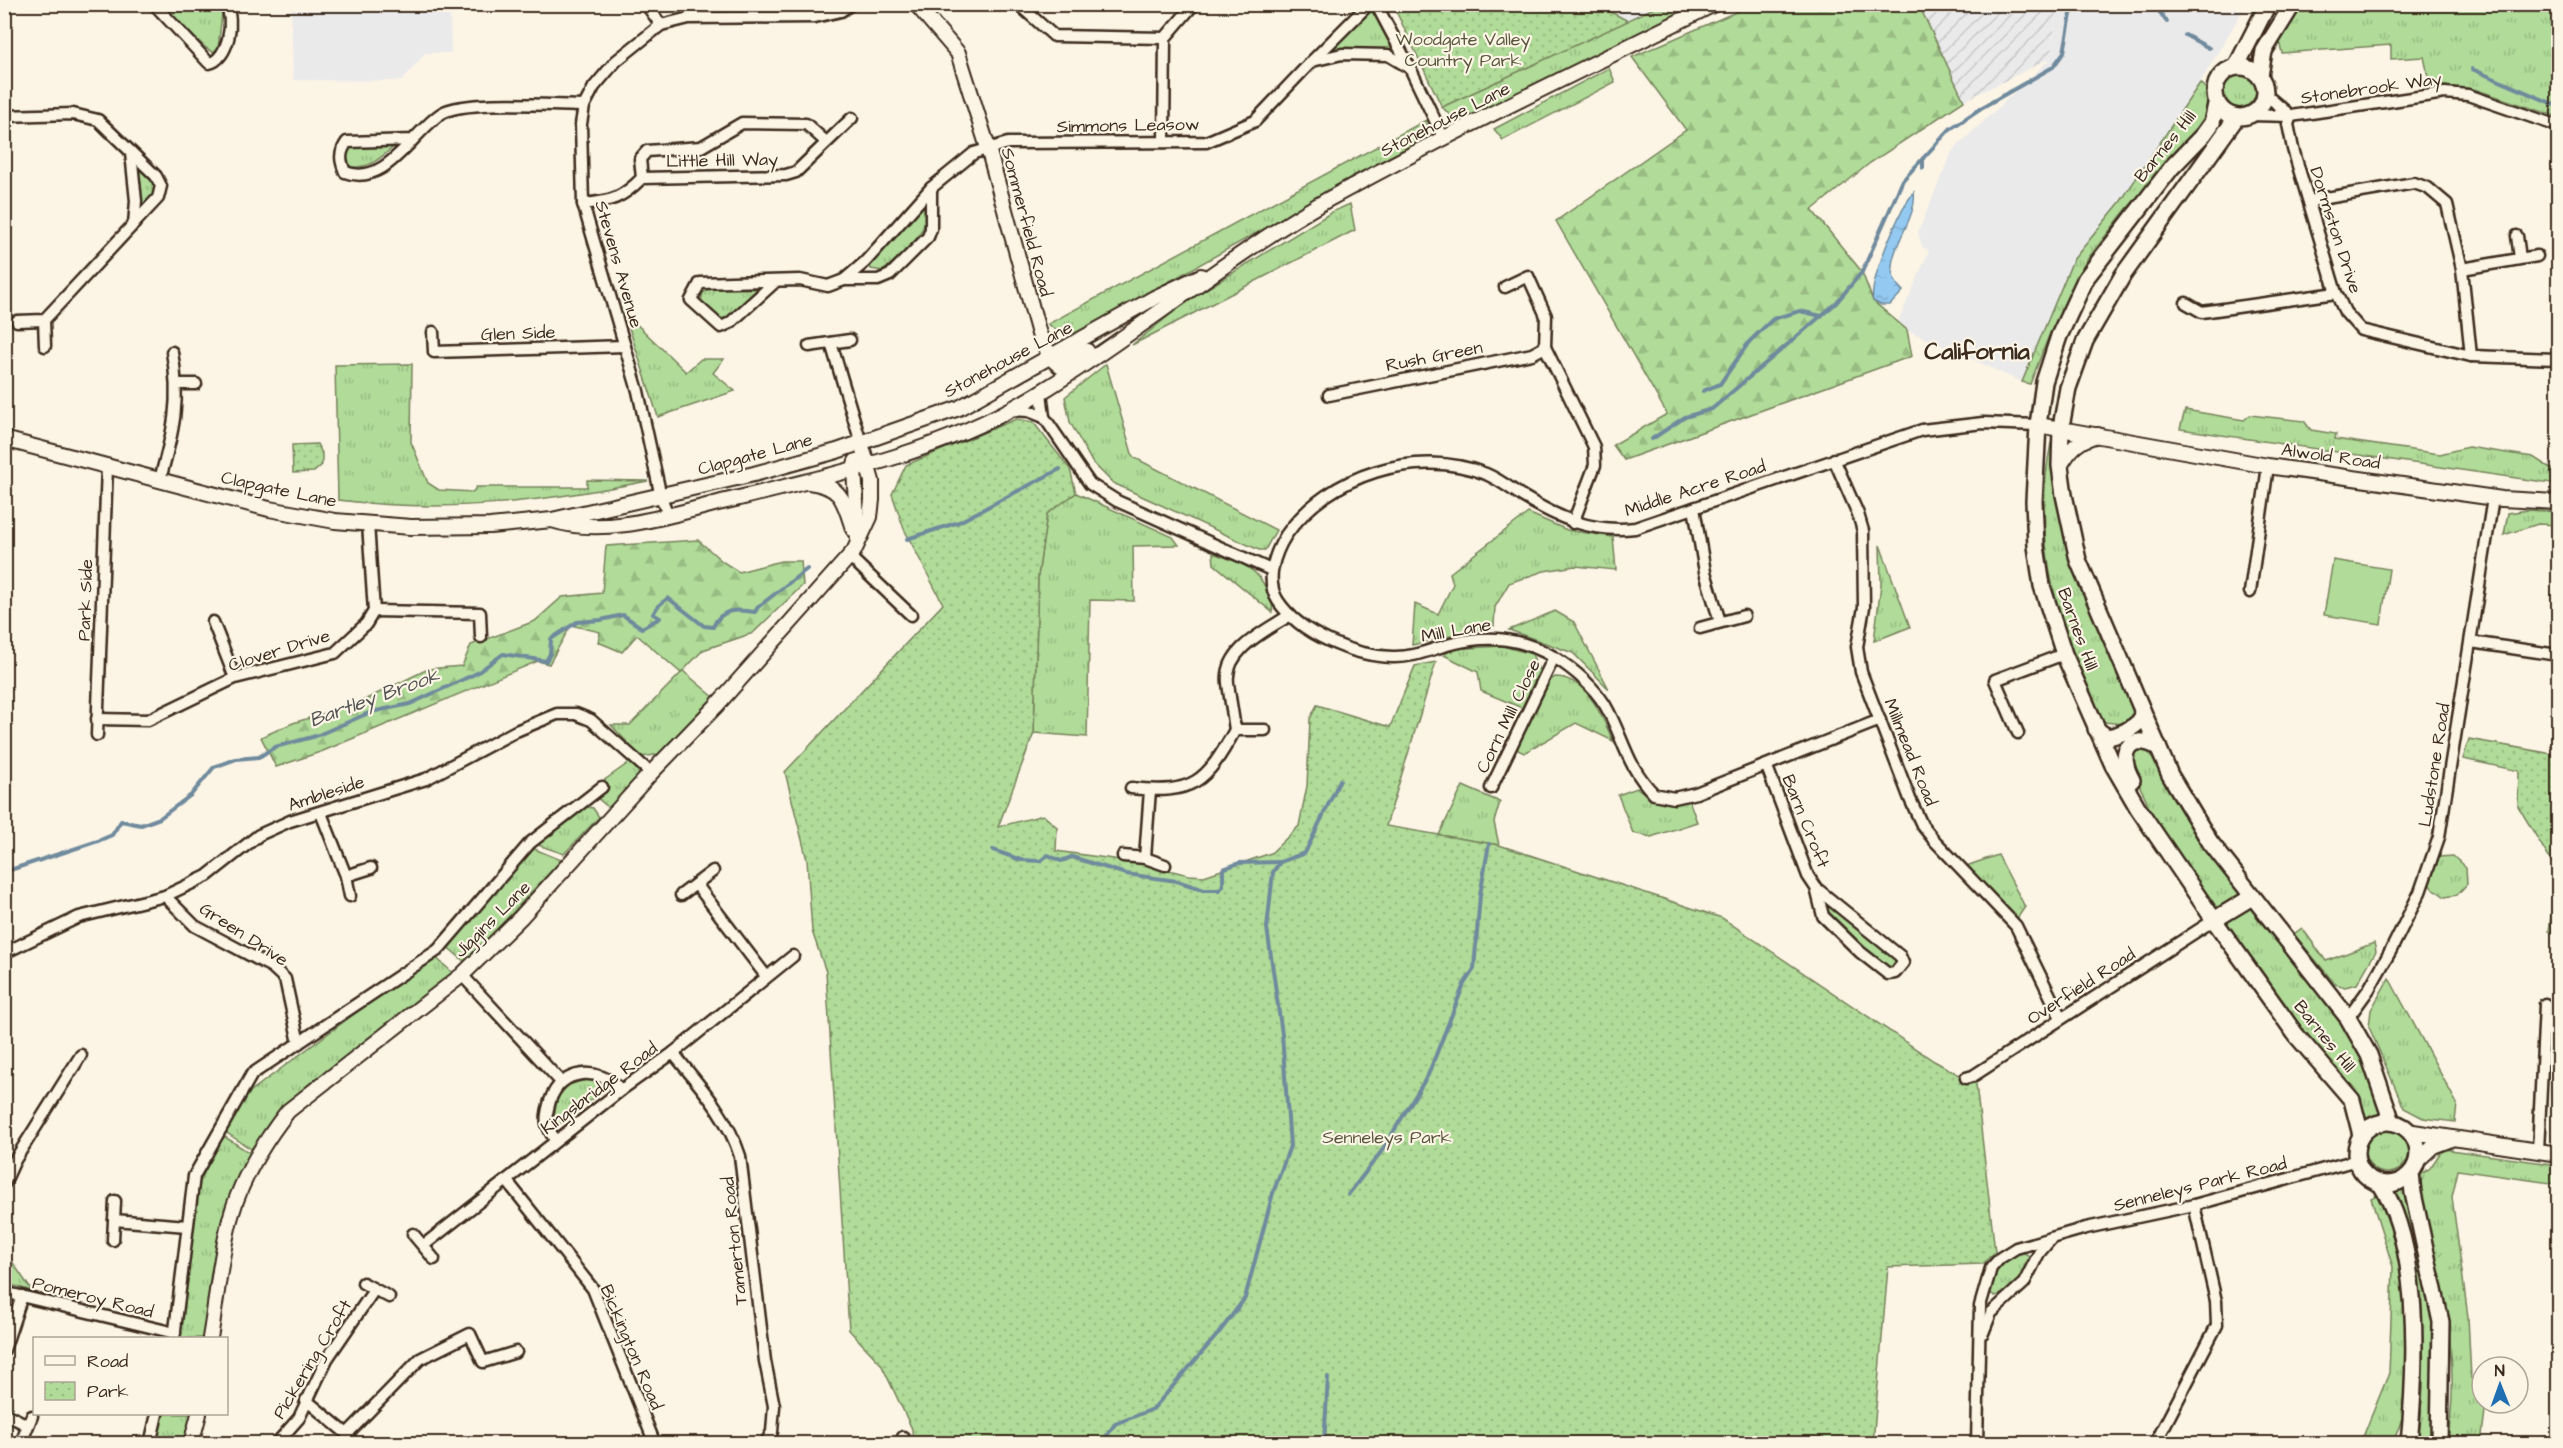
<svg xmlns="http://www.w3.org/2000/svg" width="2563" height="1448" font-family="'Architects Daughter',sans-serif">
<style>
.built{fill:#ebeaeb}
.industrial{fill:url(#industrial-furrows)}
.grass{fill:url(#grass-tufts);stroke:#76825b;stroke-width:1.5}
.forest{fill:url(#forest-firs);stroke:#76825b;stroke-width:1.5}
.park{fill:url(#park-dots);stroke:#76825b;stroke-width:1.5}
.pitch{fill:#b0db98;stroke:#76825b;stroke-width:1.5}
.water{fill:url(#water-ripples);stroke:#708a9d;stroke-width:1.5}
.lines{fill:none;stroke-linecap:round;stroke-linejoin:round}
.stream{stroke:#708a9d;stroke-width:4}
.minor-casing{stroke:#3b2a1e;stroke-width:15}
.tertiary-casing{stroke:#3b2a1e;stroke-width:18}
.secondary-casing{stroke:#3b2a1e;stroke-width:20}
.minor{stroke:#fcf5e5;stroke-width:10}
.tertiary{stroke:#fcf5e5;stroke-width:14}
.secondary{stroke:#fcf5e5;stroke-width:15}
.labels{text-anchor:middle;stroke-width:4.5;stroke-linejoin:round;paint-order:stroke}
.park-label{font-size:18px;fill:#58563c;stroke:#fcf5e5}
.street-label{font-size:18px;fill:#3b2a1e;stroke:#fcf5e5}
.water-label{font-size:20px;font-style:italic;fill:#515253;stroke:#fcf5e5}
.district-label{font-size:24px;font-weight:bold;fill:#3b2a1e;stroke:#fcf5e5}
</style>
<defs>
<pattern id="industrial-furrows" width="10" height="10" patternUnits="userSpaceOnUse" patternTransform="scale(1.5)"><rect width="10" height="10" fill="#ebeaeb"/><path d="M-1 1l2-2M0 10L10 0M9 11l2-2" fill="none" stroke="#cac9c9"/></pattern>
<pattern id="grass-tufts" width="24" height="20" patternUnits="userSpaceOnUse" patternTransform="scale(1.5)"><rect width="24" height="20" fill="#b0db98"/><path d="M3 7l-1-3M5 7V3M7 7l1-3M15 17l-1-3M17 17v-4M19 17l1-3" fill="none" stroke="#98bc83"/></pattern>
<pattern id="forest-firs" width="22" height="20" patternUnits="userSpaceOnUse" patternTransform="scale(1.5)"><rect width="22" height="20" fill="#b0db98"/><path d="M5 1l3.5 6h-7zM16 11l3.5 6h-7z" fill="#98bc83"/></pattern>
<pattern id="park-dots" width="8" height="8" patternUnits="userSpaceOnUse" patternTransform="scale(1.5)"><rect width="8" height="8" fill="#b0db98"/><path d="M2 2h.1M6 6h.1" fill="none" stroke="#98bc83" stroke-width="1.8" stroke-linecap="round"/></pattern>
<pattern id="water-ripples" width="26" height="14" patternUnits="userSpaceOnUse" patternTransform="scale(1.5)"><rect width="26" height="14" fill="#94caf2"/><path d="M2 4q2-2 4 0t4 0M15 11q2-2 4 0t4 0" fill="none" stroke="#80aecf"/></pattern>
</defs>
<rect width="100%" height="100%" fill="#fcf5e5"/>
<filter id="ink" filterUnits="userSpaceOnUse"><feTurbulence type="fractalNoise" baseFrequency=".0167" numOctaves="2"/><feDisplacementMap in="SourceGraphic" scale="12" xChannelSelector="R" yChannelSelector="G"/><feConvolveMatrix kernelMatrix="1 2 1 2 8 2 1 2 1" color-interpolation-filters="sRGB"/></filter>
<g filter="url(#ink)">
<!-- built -->
<g class="built">
<path d="M291,5h159l1,48h-26l-23,28 -109,-1z"/>
<path d="M1598,5h62l-32,16z"/>
<path d="M2057,5h189l-54,91 -83,122 -36,42 -51,122 -115,-52 -9,-8 31,-71 -7,-4 -4,-15 34,-81 99,-93z"/>
</g>
<!-- industrial -->
<path class="industrial" d="M1919,5h138l-6,53 -87,43z"/>
<!-- grass -->
<g class="grass">
<path d="M160,5h55l7,8 -4,36 -5,3 -7,-4z"/>
<path d="M1372,5l30,54c-26,-14 -53,-11 -80,-2z"/>
<path d="M1660,5h41l-244,117 -15,-15z"/>
<path d="M2300,5h258v112l-84,-28 -44,-4 -6,-28 -33,2v-14l-109,8 -3,-12z"/>
<path d="M1609,68l6,14 -112,58 -9,-11z"/>
<circle cx="2238" cy="90" r="18"/>
<path d="M2200,83l6,6 1,24 -17,25 -65,73 -39,50 -38,77 -18,46 -8,-2 51,-122 48,-59z"/>
<path d="M1426,120l4,15 -10,7 -345,192 -15,-1 -12,-9z"/>
<path d="M397,144c-16,13 -27,27 -49,22l-4,-7 1,-7 7,-6z"/>
<path d="M134,157l25,28 -3,11 -19,22z"/>
<path d="M924,203c9,31 -21,49 -41,68l-12,-2 -2,-7z"/>
<path d="M1350,204l5,26 -223,115 58,-46 142,-87z"/>
<path d="M710,288l49,1 -28,27 -10,3 -11,-4 -9,-14 2,-8z"/>
<path d="M624,312l62,60 15,-13h23l-11,14 22,18 -77,26z"/>
<path d="M412,364l-1,78 17,41 11,7 34,2 3,-5h111v-7l61,1c-108,21 -200,33 -310,19l-3,-135z"/>
<path d="M1106,364l27,93 143,73 -11,20h-6l-146,-67 -21,-21 -22,-40 -5,-25z"/>
<path d="M2185,410l59,10 6,-5 54,6 7,9 25,4 -1,5 105,15 28,-7 65,10 25,16v11l-378,-55z"/>
<path d="M2051,443l14,82 71,188 -14,11 -17,-2c-47,-85 -74,-182 -54,-279z"/>
<path d="M1076,493l97,44 6,8 -46,1 1,55 -44,-1 -3,137 -53,-4 4,-157 9,-63z"/>
<path d="M2528,510l30,2v13l-20,-1 -34,11 4,-22z"/>
<path d="M1528,513l39,17 46,7 3,33 -41,-4 -31,5 -35,12 -14,24 -1,19 -82,19 3,-41 23,10 15,-30 -3,-11z"/>
<path d="M1880,545l30,82 -36,14 7,-57z"/>
<path d="M1213,553c36,13 49,16 60,54l-1,5 -58,-48z"/>
<path d="M1555,611l19,11 35,67 -36,-36 -64,-23z"/>
<path d="M1502,646l30,8 7,17 -17,37 -41,-17 -3,-19 -34,-17 8,-6z"/>
<path d="M683,671l32,27 -53,56 -21,3 -30,-32h19z"/>
<path d="M1555,677c32,0 47,39 58,64l-37,-18 -52,30 -10,-5 33,-66z"/>
<path d="M2140,747l8,4 58,99 61,80 81,98 16,28 20,57 -18,6 -15,-30 -60,-72 -145,-206 1,-10 -19,-38 3,-9z"/>
<path d="M630,762l11,13 -32,33 -20,-17z"/>
<path d="M1463,786l37,16 -6,20 5,23 -60,-10z"/>
<path d="M1637,788l16,11 36,1 8,22 -46,15 -18,-4 -15,-38z"/>
<path d="M582,806l11,2 6,9 -35,37 -29,-10z"/>
<path d="M532,848l29,12 -95,103 -22,-19z"/>
<path d="M1998,855l27,52 -9,13 -53,-53z"/>
<path d="M2453,856l13,12 1,16 -10,11 -12,2 -16,-12 10,-28z"/>
<path d="M1820,892l81,71 -14,9 -61,-57z"/>
<path d="M2302,928l24,33 48,-18 2,8 -19,33 -12,3 -10,-3 -41,-50z"/>
<path d="M433,955l21,19 -75,59 -69,50 -26,24 -33,42 -27,-18 27,-40z"/>
<path d="M2389,978l68,126 -2,18 -32,-4 -19,-10 -35,-81 2,-17z"/>
<path d="M590,1079l9,3 7,7 -48,36 -4,-5 3,-25 11,-10z"/>
<circle cx="2387" cy="1151" r="22"/>
<path d="M222,1135l28,18 -25,56 -14,63 -8,66h-25l19,-150z"/>
<path d="M2443,1149l115,16v19l-100,-14 -6,27 16,120 3,61 11,14v11h4l-5,40h-33c1,-16 4,-33 4,-50 2,-68 -17,-135 -31,-200v-18l9,-7z"/>
<path d="M2406,1183l31,136 -5,124h-14c11,-80 6,-181 -25,-256z"/>
<path d="M2380,1193c8,24 20,50 24,75 8,48 12,132 -12,175l-32,1 29,-71 4,-106 -22,-69z"/>
<path d="M2016,1250c33,5 -4,44 -21,46l-5,-3c-3,-20 13,-30 26,-43z"/>
<path d="M4,1251h1l27,40 -27,-8z"/>
<path d="M162,1414h29l-8,29 -29,1z"/>
</g>
<!-- forest -->
<g class="forest">
<path d="M1752,5h167l45,96 -94,62 -58,47 50,62 11,29 34,29 5,26 -288,104 -11,-15 54,-31 -111,-193 130,-91 -54,-73z"/>
<path d="M698,540l25,22 16,10 42,-11h20l2,24 -50,48 -50,17 -22,23 -44,-38 -15,17 -24,-10 2,-10 -29,-7 -22,39 -11,-3 -215,90 -47,16 -15,-30 32,-14 65,-20 70,-34 34,-3 9,-21 64,-24 27,-24 40,-4 4,-47z"/>
</g>
<!-- park -->
<g class="park">
<path d="M1393,5h205l30,16 -186,86z"/>
<path d="M1016,419l17,3 37,47 6,24 -29,21 -9,62 -4,157 -36,94 45,-12 14,12 -1,24 79,11 54,13 15,1 67,-23 28,-27 8,-40 3,-67 7,-14 73,22 25,-61 21,-4 -50,164 113,19 223,73 212,143 42,23 19,168 -12,12 -95,3 -15,176h-960l-1,-14 -31,-65 -32,-34 -23,-358 -14,-41 -5,-71 -22,-88 158,-168 -39,-75 -12,-35 14,-29z"/>
<path d="M317,444l5,9v12l-8,7 -21,1 -1,-28z"/>
<path d="M2469,739l89,16v180l-9,-4 8,-60 -39,-65 1,-35 -56,-12z"/>
</g>
<!-- pitch -->
<path class="pitch" d="M2333,560l56,9 -8,55 -57,-9z"/>
<!-- water -->
<path class="water" d="M1914,192c5,33 -43,71 -11,99l-13,14h-9l-8,-4c-4,-21 27,-92 41,-109z"/>
<g class="lines">
<!-- stream -->
<g class="stream">
<path d="M2154,4l13,18"/>
<path d="M2185,35l24,13"/>
<path d="M2472,69l86,37"/>
<path d="M1923,158v10"/>
<path d="M1703,391l17,-7 29,-42 24,-23 27,-8 21,5"/>
<path d="M1652,439l33,-22 27,-8 124,-106 26,-31 41,-92 47,-51 31,-21 72,-41 11,-15 8,-43 4,-5"/>
<path d="M907,539l52,-17 101,-53"/>
<path d="M993,850l28,10 19,1 8,-6 13,6 11,-4 54,17 51,7 27,9h15l4,-4v-17l16,-6 40,-1"/>
<path d="M4,872l94,-31 14,-6 9,-14 20,4 19,-7 31,-23 23,-28 22,-8 23,-2 16,-10 41,-11 55,-24 39,-8 67,-31 26,-19 43,7 4,-7 1,-15 26,-17 24,-2 22,-5 19,13 18,-10 -7,-4 5,-8 10,-8 36,28 9,1c8,-19 24,-18 42,-15l3,-5 49,-38"/>
<path d="M1348,1195l33,-43 47,-77 36,-91 10,-15 6,-74 9,-51"/>
<path d="M1101,1444l14,-20 38,-15 65,-75 27,-36 28,-105 17,-47 -8,-112 -15,-106 6,-56 7,-10 25,-9 35,-73"/>
<path d="M1324,1444l4,-67"/>
</g>
<!-- minor casing -->
<g class="minor-casing">
<g id="minor">
<path d="M154,4l55,59c19,-3 27,-44 16,-59"/>
<path d="M646,4l15,21"/>
<path d="M1018,4l36,32 111,2"/>
<path d="M1376,4l34,64"/>
<path d="M1312,61l57,-57"/>
<path d="M2265,94l26,22"/>
<path d="M2252,115l39,1 154,-23 23,2 90,31"/>
<path d="M4,116l69,-2 25,6 58,56 5,10 -3,12 -114,122 -27,1"/>
<path d="M2291,116l-3,8 5,25 43,144 9,19 16,18 110,26 87,3"/>
<path d="M412,140l-65,2c-8,11 -7,18 -2,30 41,16 68,-41 97,-59 24,-14 112,-7 142,-7"/>
<path d="M1164,142l1,-104 29,-34"/>
<path d="M131,153l5,48 -2,23"/>
<path d="M642,178l-2,-19 7,-8 54,-4 41,-24 64,1 19,17"/>
<path d="M2309,201l105,-18 14,5 19,16 15,65 9,87"/>
<path d="M583,204c29,-3 38,-5 59,-26l144,-3 10,-3 56,-54"/>
<path d="M2517,236l3,22"/>
<path d="M2462,269l75,-13"/>
<path d="M844,280h34l12,-5 38,-38 3,-8v-41"/>
<path d="M775,282l-45,41 -9,4 -30,-27 9,-17 100,-3 28,6 16,-6 21,-18 66,-74 43,-35 34,-10 198,-1 49,-21 57,-60 30,-7 46,1 22,13 34,71"/>
<path d="M1505,287l23,-11 18,40 -1,31 49,100 1,18 -22,58"/>
<path d="M2186,303l16,9 134,-19"/>
<path d="M44,320l1,26"/>
<path d="M433,332l1,20 191,-6"/>
<path d="M831,343l30,100"/>
<path d="M809,346l41,-6"/>
<path d="M178,384h18"/>
<path d="M1041,392l3,25 46,67 27,17 154,69"/>
<path d="M1329,395l203,-41 13,-7"/>
<path d="M1009,410l20,1 15,6"/>
<path d="M1834,459l24,55 5,17 1,76 -7,40 4,25 49,127 12,26 12,15 82,86 45,92"/>
<path d="M160,479c13,-46 21,-78 12,-127"/>
<path d="M1694,508l11,64 15,50"/>
<path d="M668,515l-7,-18 -23,-106 -55,-187 -2,-80 3,-18 10,-19 22,-26 45,-36 28,-7 126,-1 26,-6 10,-7"/>
<path d="M849,556l62,59"/>
<path d="M2250,592l18,-126"/>
<path d="M374,611l106,2 1,24"/>
<path d="M213,622l22,56"/>
<path d="M1700,628l44,-12"/>
<path d="M2471,642l87,13"/>
<path d="M97,719l51,1 87,-42 100,-25 31,-29 8,-13 -6,-87"/>
<path d="M1880,720l-184,73 -22,5 -20,-4c-29,-30 -30,-56 -49,-89 -12,-19 -32,-36 -51,-48 -33,-19 -65,-23 -103,-13 -19,5 -38,14 -59,13 -38,-1 -92,-23 -114,-56 -13,-20 -4,-47 8,-66 43,-61 131,-88 200,-61 12,5 24,14 36,22 36,22 70,37 113,32l287,-98 61,-7 55,2"/>
<path d="M1265,730h-30c-2,-16 -5,-31 -7,-47 -4,-34 38,-52 62,-68"/>
<path d="M2018,733l-23,-53 69,-26"/>
<path d="M97,735l10,-268"/>
<path d="M1767,767l41,109 8,12 84,68 3,7 -8,10 -7,1 -28,-22 -37,-36 -7,-28"/>
<path d="M1131,788c63,7 75,-6 104,-58"/>
<path d="M1491,788l63,-131"/>
<path d="M321,813l25,63 4,20"/>
<path d="M1123,856l22,2 5,-68"/>
<path d="M1145,858l20,7"/>
<path d="M346,876l25,-8"/>
<path d="M696,884l70,92"/>
<path d="M681,895l32,-24"/>
<path d="M165,896l30,30 77,41 13,12 14,64"/>
<path d="M4,953l75,-36 86,-21 42,-20 52,-41 31,-14 136,-42 90,-48 41,-17h19l15,6 60,53"/>
<path d="M462,975l99,107"/>
<path d="M2348,1018l21,-29 22,-39 29,-58 19,-55 54,-339"/>
<path d="M673,1053c27,33 54,62 67,103l25,205 9,45 -2,26 -7,12"/>
<path d="M1966,1078l7,-2 241,-156"/>
<path d="M555,1141c-2,-5 -6,-11 -8,-17 -2,-7 1,-16 3,-23 11,-33 49,-35 71,-11"/>
<path d="M2538,1151l7,-147"/>
<path d="M507,1181l86,108 62,155"/>
<path d="M4,1184l11,-24 66,-105"/>
<path d="M115,1201l-1,19 73,6"/>
<path d="M413,1234l21,25"/>
<path d="M113,1240l1,-20"/>
<path d="M424,1245l197,-155 52,-37 120,-97"/>
<path d="M363,1283l26,14"/>
<path d="M4,1292l171,41"/>
<path d="M1983,1333l8,-20 33,-30 15,-30 11,-13"/>
<path d="M174,1338l20,-162 58,-102 186,-124 92,-107 72,-56"/>
<path d="M4,1350l18,-54"/>
<path d="M306,1400l41,34 7,10"/>
<path d="M4,1413l23,12"/>
<path d="M347,1434l73,-75 50,-25 13,28 33,-10"/>
<path d="M903,1437v7"/>
<path d="M23,1438l9,-22"/>
<path d="M150,1444l7,-30"/>
<path d="M276,1444l23,-26 28,-59 47,-69"/>
<path d="M1977,1444l3,-138 11,-38 9,-10 16,-10 70,-20 108,-23 163,-45"/>
<path d="M2155,1444l62,-119 -1,-24 -22,-96"/>
</g>
</g>
<!-- tertiary casing -->
<g class="tertiary-casing">
<g id="tertiary">
<path d="M916,4l42,49 30,95 51,186 12,24 9,8 27,-15"/>
<path d="M2038,425l230,41 234,33 56,3"/>
<path d="M4,439l265,70 66,12 76,6 79,-1 62,-6 202,-46 83,-23 122,-43 195,-110 47,-22"/>
<path d="M856,461l-2,7 4,72"/>
<path d="M2060,466c10,-17 18,-26 38,-31"/>
<path d="M809,482c33,4 35,19 44,47"/>
<path d="M552,520c52,17 114,-4 166,-17 109,-26 227,-51 323,-111 98,-60 186,-135 286,-192 126,-70 258,-131 387,-196"/>
<path d="M2413,1132l145,22"/>
<path d="M2418,1160l15,-14 16,-6"/>
<path d="M210,1338c7,-40 10,-83 21,-122 11,-39 32,-73 57,-105l174,-136 59,-58 130,-144 65,-67 138,-155 16,-34 2,-17v-19l-11,-38"/>
<path d="M191,1444l8,-30"/>
</g>
</g>
<!-- secondary casing -->
<g class="secondary-casing">
<g id="secondary">
<circle cx="2240" cy="92" r="25"/>
<path d="M2236,67l32,-63"/>
<path d="M2260,76l4,-25 29,-47"/>
<path d="M2216,104l-4,19 -8,11 -32,33 -86,111 -27,58 -15,46 -6,43 -4,76 2,45 6,40 22,68 49,111 25,43 76,112 82,115 56,65 9,35"/>
<path d="M2236,118l-113,157 -38,66 -17,47 -7,39 -1,39 4,29 14,65 92,215 40,67 138,176 21,37 23,67"/>
<path d="M2096,729l11,8c14,-2 24,-7 34,-17l1,-10"/>
<path d="M2132,780c-15,-25 -5,-49 26,-33"/>
<path d="M2214,920l38,-23"/>
<circle cx="2387" cy="1153" r="31"/>
<path d="M2411,1174l2,19 28,129 -2,122"/>
<path d="M2380,1183c42,65 36,186 29,261"/>
</g>
</g>
<!-- minor -->
<use href="#minor" class="minor"/>
<!-- tertiary -->
<use href="#tertiary" class="tertiary"/>
<!-- secondary -->
<use href="#secondary" class="secondary"/>
</g>
</g>
<g class="labels">
<!-- park labels -->
<g class="park-label">
<text x="1463" y="45">Woodgate Valley<tspan x="1463" dy="21">Country Park</tspan></text>
<text x="1387" y="1143">Senneleys Park</text>
</g>
<!-- street labels -->
<g class="street-label">
<text transform="translate(2371 88) rotate(-8)" y="6">Stonebrook Way</text>
<text transform="translate(1445 119) rotate(-27)" y="6">Stonehouse Lane</text>
<text transform="translate(1128 125) rotate(-1)" y="6">Simmons Leasow</text>
<text transform="translate(2165 146) rotate(-51)" y="6">Barnes Hill</text>
<text transform="translate(722 160) rotate(-1)" y="6">Little Hill Way</text>
<text transform="translate(1027 222) rotate(75)" y="6">Sommerfield Road</text>
<text transform="translate(2336 230) rotate(72)" y="6">Dormston Drive</text>
<text transform="translate(619 264) rotate(74)" y="6">Stevens Avenue</text>
<text transform="translate(518 333) rotate(-2)" y="6">Glen Side</text>
<text transform="translate(1434 356) rotate(-11)" y="6">Rush Green</text>
<text transform="translate(1008 359) rotate(-28)" y="6">Stonehouse Lane</text>
<text transform="translate(755 454) rotate(-15)" y="6">Clapgate Lane</text>
<text transform="translate(2331 456) rotate(8)" y="6">Alwold Road</text>
<text transform="translate(1695 488) rotate(-18)" y="6">Middle Acre Road</text>
<text transform="translate(279 489) rotate(12)" y="6">Clapgate Lane</text>
<text transform="translate(85 600) rotate(-88)" y="6">Park Side</text>
<text transform="translate(2078 629) rotate(70)" y="6">Barnes Hill</text>
<text transform="translate(1456 630) rotate(-10)" y="6">Mill Lane</text>
<text transform="translate(279 650) rotate(-17)" y="6">Clover Drive</text>
<text transform="translate(1508 716) rotate(-64)" y="6">Corn Mill Close</text>
<text transform="translate(1911 752) rotate(68)" y="6">Millmead Road</text>
<text transform="translate(2434 765) rotate(-81)" y="6">Ludstone Road</text>
<text transform="translate(326 793) rotate(-18)" y="6">Ambleside</text>
<text transform="translate(1806 821) rotate(68)" y="6">Barn Croft</text>
<text transform="translate(492 919) rotate(-45)" y="6">Jiggins Lane</text>
<text transform="translate(244 934) rotate(33)" y="6">Green Drive</text>
<text transform="translate(2081 986) rotate(-33)" y="6">Overfield Road</text>
<text transform="translate(2325 1036) rotate(51)" y="6">Barnes Hill</text>
<text transform="translate(599 1088) rotate(-37)" y="6">Kingsbridge Road</text>
<text transform="translate(2200 1184) rotate(-14)" y="6">Senneleys Park Road</text>
<text transform="translate(734 1241) rotate(-96)" y="6">Tamerton Road</text>
<text transform="translate(93 1297) rotate(14)" y="6">Pomeroy Road</text>
<text transform="translate(632 1347) rotate(67)" y="6">Bickington Road</text>
<text transform="translate(312 1359) rotate(-59)" y="6">Pickering Croft</text>
</g>
<!-- water labels -->
<g class="water-label">
<text transform="translate(374 697) rotate(-20)" y="7">Bartley Brook</text>
</g>
<!-- district labels -->
<g class="district-label">
<text x="1977" y="359">California</text>
</g>
</g>
<!-- margin -->
<rect width="2563" height="1448" fill="none" stroke="#fcf5e5" stroke-width="24"/>
<rect x="12" y="12" width="2539" height="1424" fill="none" stroke="#3b2a1e" stroke-width="2" filter="url(#ink)"/>
<!-- legend -->
<rect x="33" y="1337" width="195" height="78" fill="#fcf5e5" stroke="#afa495" stroke-width="1.5"/>
<rect x="45" y="1356" width="30" height="9" fill="#fcf5e5" stroke="#afa495" stroke-width="1.5"/>
<text x="87" y="1367" font-size="18" fill="#3b2a1e">Road</text>
<rect x="45" y="1382" width="30" height="18" fill="url(#park-dots)" stroke="#afa495" stroke-width="1.5"/>
<text x="87" y="1397" font-size="18" fill="#3b2a1e">Park</text>
<!-- north arrow -->
<g transform="translate(2500 1385) rotate(359)"><circle r="28" fill="#fcf5e5" stroke="#afa495" stroke-width="1.5"/>
<path d="M0-4.5L10 22L0 15L-10 22Z" fill="#1f6fb2"/>
<text y="-9" font-size="16" font-weight="bold" text-anchor="middle" fill="#3b2a1e">N</text>
</g>
</svg>
